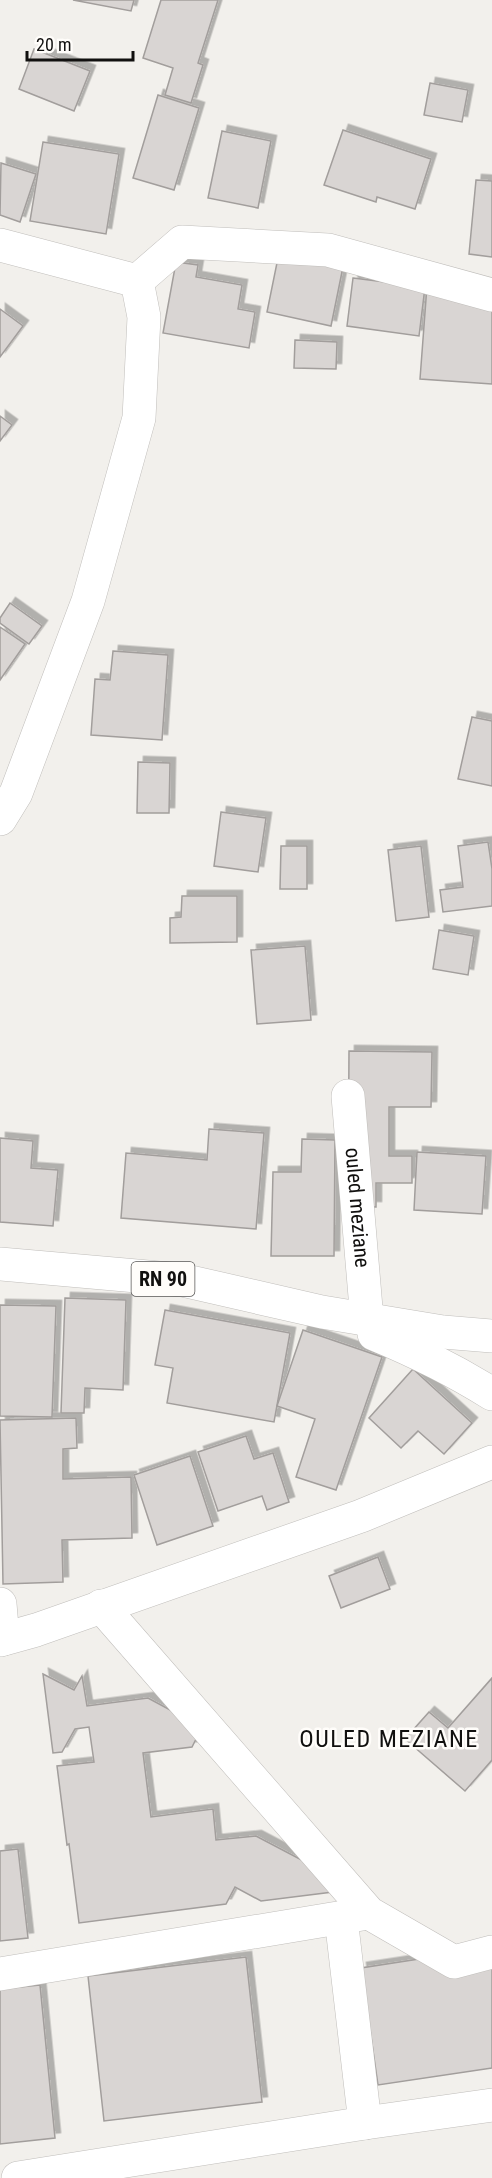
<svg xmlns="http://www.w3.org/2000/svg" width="492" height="2178" font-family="'Roboto Condensed',sans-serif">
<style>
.building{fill:#d9d5d3;stroke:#a29e9c;stroke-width:1.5;filter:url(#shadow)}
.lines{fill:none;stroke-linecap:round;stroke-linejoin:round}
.minor-casing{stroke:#c0bebb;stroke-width:34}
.major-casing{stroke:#c0bebb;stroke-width:34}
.minor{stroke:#fff;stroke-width:33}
.major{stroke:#fff;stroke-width:33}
.labels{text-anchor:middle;stroke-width:5;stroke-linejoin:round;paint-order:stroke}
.shield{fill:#fffdfa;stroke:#585756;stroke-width:1.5}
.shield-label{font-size:20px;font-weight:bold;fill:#11100f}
.street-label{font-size:21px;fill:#11100f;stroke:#fffdfa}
.quarter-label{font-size:24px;letter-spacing:1.5px;fill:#11100f;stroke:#fffdfa}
</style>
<defs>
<filter id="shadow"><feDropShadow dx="5.5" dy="-5.5" stdDeviation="0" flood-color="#0004"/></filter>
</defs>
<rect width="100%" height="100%" fill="#f2f0ec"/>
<!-- building -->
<g class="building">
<path d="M73,0h61l-3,11z"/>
<path d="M161,0h57l-20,63 5,2 -12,38 -26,-8 8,-27 -30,-10z"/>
<path d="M34,49l56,22 -16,40 -55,-22z"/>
<path d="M430,83l38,7 -6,32 -38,-7z"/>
<path d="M158,95l41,13 -25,82 -41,-12z"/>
<path d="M343,130l88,29 -16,50 -38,-12 -1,5 -52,-17z"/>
<path d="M222,131l49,10 -13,67 -50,-10z"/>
<path d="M43,142l76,12 -13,80 -76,-13z"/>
<path d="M1,163l35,11 -16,48 -20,-7z"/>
<path d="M476,180l16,1v76l-23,-3z"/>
<path d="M280,248l64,14 -13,64 -64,-14z"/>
<path d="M176,262l22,3 -2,12 46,8 -4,24 17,3 -6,36 -86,-15z"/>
<path d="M353,278l72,9 -6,49 -72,-10z"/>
<path d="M427,286l65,4v94l-72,-5z"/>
<path d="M0,309l23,17 -23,31z"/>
<path d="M295,340l42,2 -1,27 -42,-1z"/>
<path d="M0,416l12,9 -12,16z"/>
<path d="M10,603l32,23 -13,18 -29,-21v-5z"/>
<path d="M0,627l25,17 -25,36z"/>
<path d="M113,651l55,4 -6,85 -71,-5 4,-56 15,1z"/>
<path d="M472,717l20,4v65l-34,-7z"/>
<path d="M138,762l32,1 -1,50h-32z"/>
<path d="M221,812l45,6 -8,54 -44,-6z"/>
<path d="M488,842l4,27v37l-49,6 -3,-22 23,-3 -5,-41z"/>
<path d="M281,846h26v43h-27z"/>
<path d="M421,846l8,71 -33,4 -8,-71z"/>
<path d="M182,896h55v46l-67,1v-25l11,-1z"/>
<path d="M439,930l35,6 -6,39 -35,-6z"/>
<path d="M305,946l6,74 -54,4 -6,-74z"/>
<path d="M349,1051l83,1 -1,55h-42v49h23v27h-36v24l-28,-1z"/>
<path d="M209,1129l55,4 -8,96 -135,-11 5,-65 81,7z"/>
<path d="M0,1138l33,3 -2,27 27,2 -5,56 -53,-4z"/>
<path d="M302,1139l33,1 -1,116h-63l2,-84h28z"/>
<path d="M417,1152l69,4 -4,58 -68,-4z"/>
<path d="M65,1298l61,2 -3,90 -38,-2 -1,25h-23z"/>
<path d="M0,1305l56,1 -4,111 -52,-1z"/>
<path d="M165,1310l125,23 -16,89 -107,-19 6,-35 -18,-3z"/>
<path d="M303,1330l79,27 -46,133 -40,-13 19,-58 -38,-13z"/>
<path d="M413,1369l59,54 -28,31 -26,-23 -17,17 -32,-30z"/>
<path d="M76,1418l1,30 -14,1v30l68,-2 1,61 -70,2 1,42 -60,2 -3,-164z"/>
<path d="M246,1436l8,23 19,-6 16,49 -22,8 -5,-14 -44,15 -20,-59z"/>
<path d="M190,1456l23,70 -56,19 -23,-70z"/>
<path d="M378,1557l12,32 -49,19 -12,-32z"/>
<path d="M43,1674l31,16 8,-14 5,30 61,-8 54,29 -10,20 -49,6 8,64 62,-8 3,31 40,-4 101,53 -96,12 -26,-14 -9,17 -147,19 -10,-79 -2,1 -10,-79 37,-4 -5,-35 -14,2 -13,23 -9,1z"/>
<path d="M492,1678v82l-27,31 -60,-52 24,-27 19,16z"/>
<path d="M18,1849l10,89 -28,3v-90z"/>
<path d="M445,1955l47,1v112l-114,17 -17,-117z"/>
<path d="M246,1957l16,145 -158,19 -16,-145z"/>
<path d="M40,1985l15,153 -55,6v-155z"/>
</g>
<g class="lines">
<!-- minor casing -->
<g class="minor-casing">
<g id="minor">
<path d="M0,245l137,36 7,36 -5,101 -51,183 -72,192 -16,26"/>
<path d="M137,281l45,-39 146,8 164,45"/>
<path id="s1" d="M348,1096l19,224"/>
<path d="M0,1604l3,35"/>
<path d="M101,1606l268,307 85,49 38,-10"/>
<path d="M0,1640l36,-10 325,-114 131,-54"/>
<path d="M0,1974l362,-60"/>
<path d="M365,2123l127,-18"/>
<path d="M18,2178l347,-55 -24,-205"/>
</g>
</g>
<!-- major casing -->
<g class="major-casing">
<g id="major">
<path d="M0,1264l182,16 140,32 121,20 49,4"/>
<path d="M374,1334c41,17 80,36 118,60"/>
</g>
</g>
<!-- minor -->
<use href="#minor" class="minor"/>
<!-- major -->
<use href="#major" class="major"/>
</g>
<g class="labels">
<!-- shield labels -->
<rect class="shield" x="131.5" y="1262" width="63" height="34" rx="4.5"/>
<g class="shield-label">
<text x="163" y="1286">RN 90</text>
</g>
<!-- street labels -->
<g class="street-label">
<text dy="7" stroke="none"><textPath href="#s1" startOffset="112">ouled meziane</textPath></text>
</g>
<!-- quarter labels -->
<g class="quarter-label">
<text x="389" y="1747">OULED MEZIANE</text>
</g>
</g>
<!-- scale -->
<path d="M27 51v9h106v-9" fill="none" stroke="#11100f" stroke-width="3"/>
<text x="36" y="51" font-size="18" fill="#11100f" stroke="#fffdfa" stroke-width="4.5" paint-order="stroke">20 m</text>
</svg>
